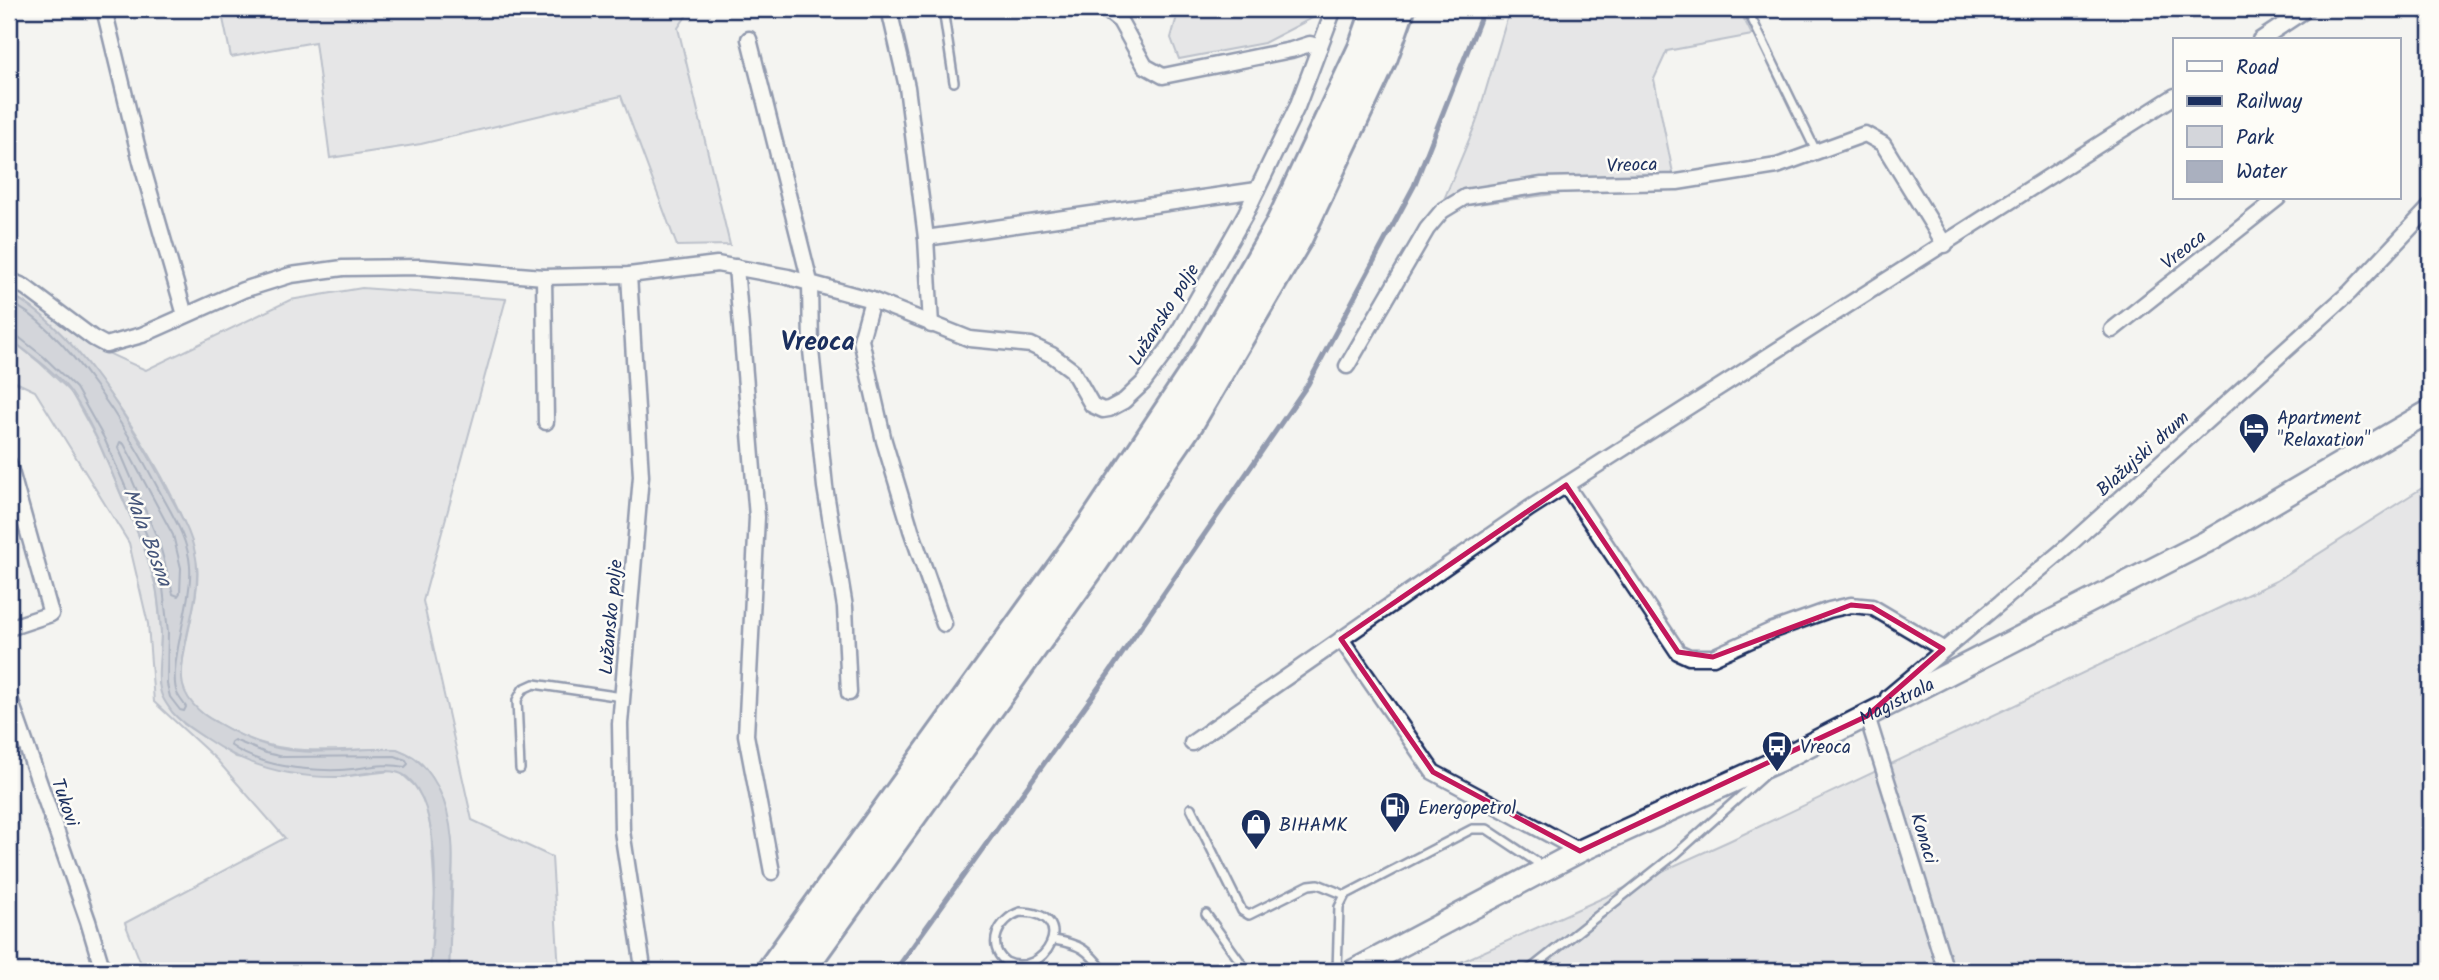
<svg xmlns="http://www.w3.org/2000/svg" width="2439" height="980" font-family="Kalam,sans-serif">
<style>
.green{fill:#d4d6db;stroke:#78829c;stroke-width:2}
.water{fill:#aab0bf;stroke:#717c98;stroke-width:2}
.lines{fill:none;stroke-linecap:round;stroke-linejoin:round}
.shore{stroke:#546385;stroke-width:2}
.lane-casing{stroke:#1b2f5e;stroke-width:12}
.street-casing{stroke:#1b2f5e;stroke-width:19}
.secondary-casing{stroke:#1b2f5e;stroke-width:26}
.highway-casing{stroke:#1b2f5e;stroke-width:32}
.lane{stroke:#fdfcf7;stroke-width:7}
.street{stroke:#fdfcf7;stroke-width:14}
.secondary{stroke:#fdfcf7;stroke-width:21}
.highway{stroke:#fdfcf7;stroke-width:26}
.rail{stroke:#1b2f5e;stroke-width:5}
.marked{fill:none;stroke:#c2185b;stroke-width:5;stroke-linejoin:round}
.labels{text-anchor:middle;stroke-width:5;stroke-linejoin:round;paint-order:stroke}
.street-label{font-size:19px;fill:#1b2f5e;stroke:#fdfcf7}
.poi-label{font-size:19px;fill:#1b2f5e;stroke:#fdfcf7;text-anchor:start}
.water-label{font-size:21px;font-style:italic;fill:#46567b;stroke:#fdfcf7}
.district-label{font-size:26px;font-weight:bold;fill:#1b2f5e;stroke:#fdfcf7}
</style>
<rect width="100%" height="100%" fill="#f4f4f1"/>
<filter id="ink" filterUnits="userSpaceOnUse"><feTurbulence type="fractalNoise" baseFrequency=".0143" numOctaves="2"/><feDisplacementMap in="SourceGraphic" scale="14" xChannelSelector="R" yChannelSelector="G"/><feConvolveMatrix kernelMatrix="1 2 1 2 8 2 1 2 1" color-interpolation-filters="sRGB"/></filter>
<g filter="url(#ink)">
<!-- green -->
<g class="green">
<path d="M221,9h470l-13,19 52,217 -53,1 -56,-150 -200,48 -91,14 -15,-116 -84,15z"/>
<path d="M1179,9h137l-2,8 -50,26 -85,16 -8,-21z"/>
<path d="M1510,9h229l13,26 -85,16 -13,28 20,99 -234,31 36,-86z"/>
<path d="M9,286c23,12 41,31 63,46 23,16 48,27 74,38l144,-70 72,-12 144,11 -83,302 49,219 80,37 7,114h-110c1,-42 5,-85 3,-126 0,-11 -5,-21 -7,-31 -10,-34 -21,-66 -63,-65 -54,0 -99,9 -150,-18 -18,-10 -39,-19 -48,-39 -11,-25 18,-93 13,-126 -10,-71 -122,-242 -188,-272z"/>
<path d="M9,338l31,25 31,29 27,49 46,107 13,42 4,42 -2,52 25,40 52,33 104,20 51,-6 10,2 14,13 10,17 6,26 4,67 -5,75h-4l1,-8 -23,8h-260l-19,-48 160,-85 -69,-79 -62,-57 -6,-78 -19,-81 -94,-152 -26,-12z"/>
<path d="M2430,483v488h-989l288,-130 547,-260z"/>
</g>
<!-- water -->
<path class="water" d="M9,294c63,29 126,135 158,196 13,24 29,50 30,78 2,37 -17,77 -15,111 1,19 18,35 34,43 17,10 35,19 53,24 41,12 86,1 128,3 37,13 52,55 55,92 2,19 -1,40 -1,60 -1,23 -1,47 -2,70h-19c4,-46 16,-162 -23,-194 -17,-13 -48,-1 -67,0 -49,1 -95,-11 -135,-39 -12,-8 -24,-15 -33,-26 -4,-6 -9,-12 -11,-19 -5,-17 0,-39 0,-58 0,-13 -2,-28 -4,-42 -5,-32 -21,-64 -34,-94 -15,-35 -29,-73 -51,-105 -14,-21 -43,-40 -63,-56z"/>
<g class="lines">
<!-- shore -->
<g class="shore">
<path d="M9,302c58,26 122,134 151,190 13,24 28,47 30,74 3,35 -23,100 -13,127 2,5 6,9 9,14l-2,4 -4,-1 -10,-13 -3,-13 1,-52 -5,-44 -12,-43 -47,-107 -28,-50 -32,-31 -28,-22 -7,-2"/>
<path d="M120,442l4,2 49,91 8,33 -1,25 -2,3 -5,-2 -14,-52 -41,-95z"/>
<path d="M234,740l32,13 18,4 111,-1 11,4 2,4 -3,3c-22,-5 -43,2 -65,3 -35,1 -81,-4 -110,-25l1,-3z"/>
</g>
<!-- lane casing -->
<g class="lane-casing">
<g id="lane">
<path d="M943,9l11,73"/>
<path d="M1747,9l69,142"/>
<path d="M520,769l-3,-69 6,-11 11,-5 88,13"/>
<path d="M1191,808l51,103 7,4 60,-30 9,-1 27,11"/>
<path d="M1020,912c62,0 24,68 -14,50 -21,-16 -7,-43 14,-50z"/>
<path d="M1206,914l41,57"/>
<path d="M1054,940c26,4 34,10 50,31"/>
<path d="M1337,971l2,-64 6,-12 127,-66h15l57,38"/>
<path d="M1528,971l149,-118 86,-77"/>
</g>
</g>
<!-- street casing -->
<g class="street-casing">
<g id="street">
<path d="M104,9l37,153 44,153"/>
<path d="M889,9l18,78 19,151 5,87"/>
<path d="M1105,9l15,12 25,45 18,10 128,-26 19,-6 10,3"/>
<path d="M749,39l61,243 1,68 14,137 20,120 4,86"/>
<path d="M2260,40l47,-31"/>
<path d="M926,238l331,-48"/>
<path d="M736,267l21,250 -11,218 26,137"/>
<path d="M629,275l12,201 -21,248 2,107 20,130"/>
<path d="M544,277l2,145"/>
<path d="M9,280l16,7 68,51 13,7 36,-10 101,-45 48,-15 52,-7 78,-1 123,10 85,-2 88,-11 71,13 84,23 98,39 61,6 21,10 20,15 20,35 11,5 6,-1 15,-8 19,-18 28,-38 74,-130 52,-108 37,-98"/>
<path d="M872,300l-11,40 23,101 27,89 33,94"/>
<path d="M2112,330l166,-132"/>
<path d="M1347,366l80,-137 15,-18 23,-14 77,-12 135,-3 100,-16 88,-32 18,10 62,101"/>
<path d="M9,464l42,150 -42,14"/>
<path d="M1566,485l112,167 11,5h24l60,-27 56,-20 22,-5 21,2 71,42"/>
<path d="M1341,639l92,133 147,79"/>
<path d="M9,696l79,225 15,50"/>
<path d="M1888,697l181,-152 281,-253 80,-85"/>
<path d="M1873,711l-6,5 79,255"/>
<path d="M1192,743l338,-235 645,-412"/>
</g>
</g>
<!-- secondary casing -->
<g class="secondary-casing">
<g id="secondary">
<path id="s1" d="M1353,971l227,-120 202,-92 424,-217 224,-131"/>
</g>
</g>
<!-- highway casing -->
<g class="highway-casing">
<g id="highway">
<path d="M770,971l323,-448 110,-165 76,-133 83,-177 14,-39"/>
<path d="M801,971l288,-401 101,-147 108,-184 86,-182 17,-48"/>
</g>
</g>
<!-- lane -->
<use href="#lane" class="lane"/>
<!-- street -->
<use href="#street" class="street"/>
<!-- secondary -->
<use href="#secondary" class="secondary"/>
<!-- highway -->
<use href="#highway" class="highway"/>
<!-- rail -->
<path class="rail" d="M895,971l214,-298 199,-289 106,-198 70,-177"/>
</g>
</g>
<!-- marked area -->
<path d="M0 0H2439V980H0ZM1566,485l112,167 35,5 138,-52 21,2 71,42 -76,67 -287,135 -147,-79 -92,-133z" fill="#f4f4f1" fill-opacity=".55" fill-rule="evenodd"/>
<path class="marked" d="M1566,485l112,167 35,5 138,-52 21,2 71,42 -76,67 -287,135 -147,-79 -92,-133z"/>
<!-- icons -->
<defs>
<g id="hotel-pin" transform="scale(1.575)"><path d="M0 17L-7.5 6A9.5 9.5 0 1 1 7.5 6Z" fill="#1b2f5e" stroke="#fdfcf7"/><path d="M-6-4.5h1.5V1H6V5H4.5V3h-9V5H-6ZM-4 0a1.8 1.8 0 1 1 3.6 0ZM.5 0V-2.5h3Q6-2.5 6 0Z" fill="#fff"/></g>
<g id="bus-pin" transform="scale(1.575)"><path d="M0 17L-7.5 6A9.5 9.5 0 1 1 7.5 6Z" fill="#1b2f5e" stroke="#fdfcf7"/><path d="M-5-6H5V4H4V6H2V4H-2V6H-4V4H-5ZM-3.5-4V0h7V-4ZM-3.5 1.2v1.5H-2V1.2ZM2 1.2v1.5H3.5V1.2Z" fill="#fff"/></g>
<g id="fuel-pin" transform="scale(1.575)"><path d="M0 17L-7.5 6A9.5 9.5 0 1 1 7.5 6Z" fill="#1b2f5e" stroke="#fdfcf7"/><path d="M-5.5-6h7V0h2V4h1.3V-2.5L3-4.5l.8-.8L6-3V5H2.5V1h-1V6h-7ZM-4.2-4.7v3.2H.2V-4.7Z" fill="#fff"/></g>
<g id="shop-pin" transform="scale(1.575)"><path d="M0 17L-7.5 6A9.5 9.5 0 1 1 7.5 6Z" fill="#1b2f5e" stroke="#fdfcf7"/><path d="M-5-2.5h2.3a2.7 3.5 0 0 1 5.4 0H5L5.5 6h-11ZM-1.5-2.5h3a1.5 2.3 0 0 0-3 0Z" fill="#fff"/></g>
</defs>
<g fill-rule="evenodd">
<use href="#hotel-pin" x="2254" y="428"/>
<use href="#bus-pin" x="1777" y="746"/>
<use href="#fuel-pin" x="1395" y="807"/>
<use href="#shop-pin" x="1256" y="824"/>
</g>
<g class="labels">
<!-- street labels -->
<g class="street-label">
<text transform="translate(1632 164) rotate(-2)" y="7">Vreoca</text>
<text transform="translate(2183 249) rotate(-38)" y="7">Vreoca</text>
<text transform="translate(1163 314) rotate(-58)" y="7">Lužansko polje</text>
<text transform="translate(2142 453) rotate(-42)" y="7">Blažujski drum</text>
<text transform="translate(610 617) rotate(-85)" y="7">Lužansko polje</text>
<text dy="7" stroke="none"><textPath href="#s1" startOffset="607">Magistrala</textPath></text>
<text transform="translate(66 802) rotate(71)" y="7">Tukovi</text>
<text transform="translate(1925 838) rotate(73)" y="7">Konaci</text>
</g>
<!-- poi labels -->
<g class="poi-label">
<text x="2277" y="424">Apartment<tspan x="2277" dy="22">"Relaxation"</tspan></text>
<text x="1800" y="753">Vreoca</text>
<text x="1418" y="814">Energopetrol</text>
<text x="1279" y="831">BIHAMK</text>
</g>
<!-- water labels -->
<g class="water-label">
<text transform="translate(148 537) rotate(69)" y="7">Mala Bosna</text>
</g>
<!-- district labels -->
<g class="district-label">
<text x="818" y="350">Vreoca</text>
</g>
</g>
<!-- margin -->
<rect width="2439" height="980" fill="none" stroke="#fdfcf7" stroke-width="35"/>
<rect x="18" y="18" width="2404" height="945" fill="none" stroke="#1b2f5e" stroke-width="2.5" filter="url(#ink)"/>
<!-- legend -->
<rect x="2173" y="38" width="228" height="161" fill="#fdfcf7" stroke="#a3aaba" stroke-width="2"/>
<rect x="2187" y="61" width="35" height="10" fill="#fdfcf7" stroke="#a3aaba" stroke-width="2"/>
<text x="2236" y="74" font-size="21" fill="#1b2f5e">Road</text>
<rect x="2187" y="96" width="35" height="10" fill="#1b2f5e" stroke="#a3aaba" stroke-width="2"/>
<text x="2236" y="108" font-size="21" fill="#1b2f5e">Railway</text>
<rect x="2187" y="126" width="35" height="21" fill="#d4d6db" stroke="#a3aaba" stroke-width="2"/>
<text x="2236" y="144" font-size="21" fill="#1b2f5e">Park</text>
<rect x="2187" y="161" width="35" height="21" fill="#aab0bf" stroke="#a3aaba" stroke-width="2"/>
<text x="2236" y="178" font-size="21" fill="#1b2f5e">Water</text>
</svg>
